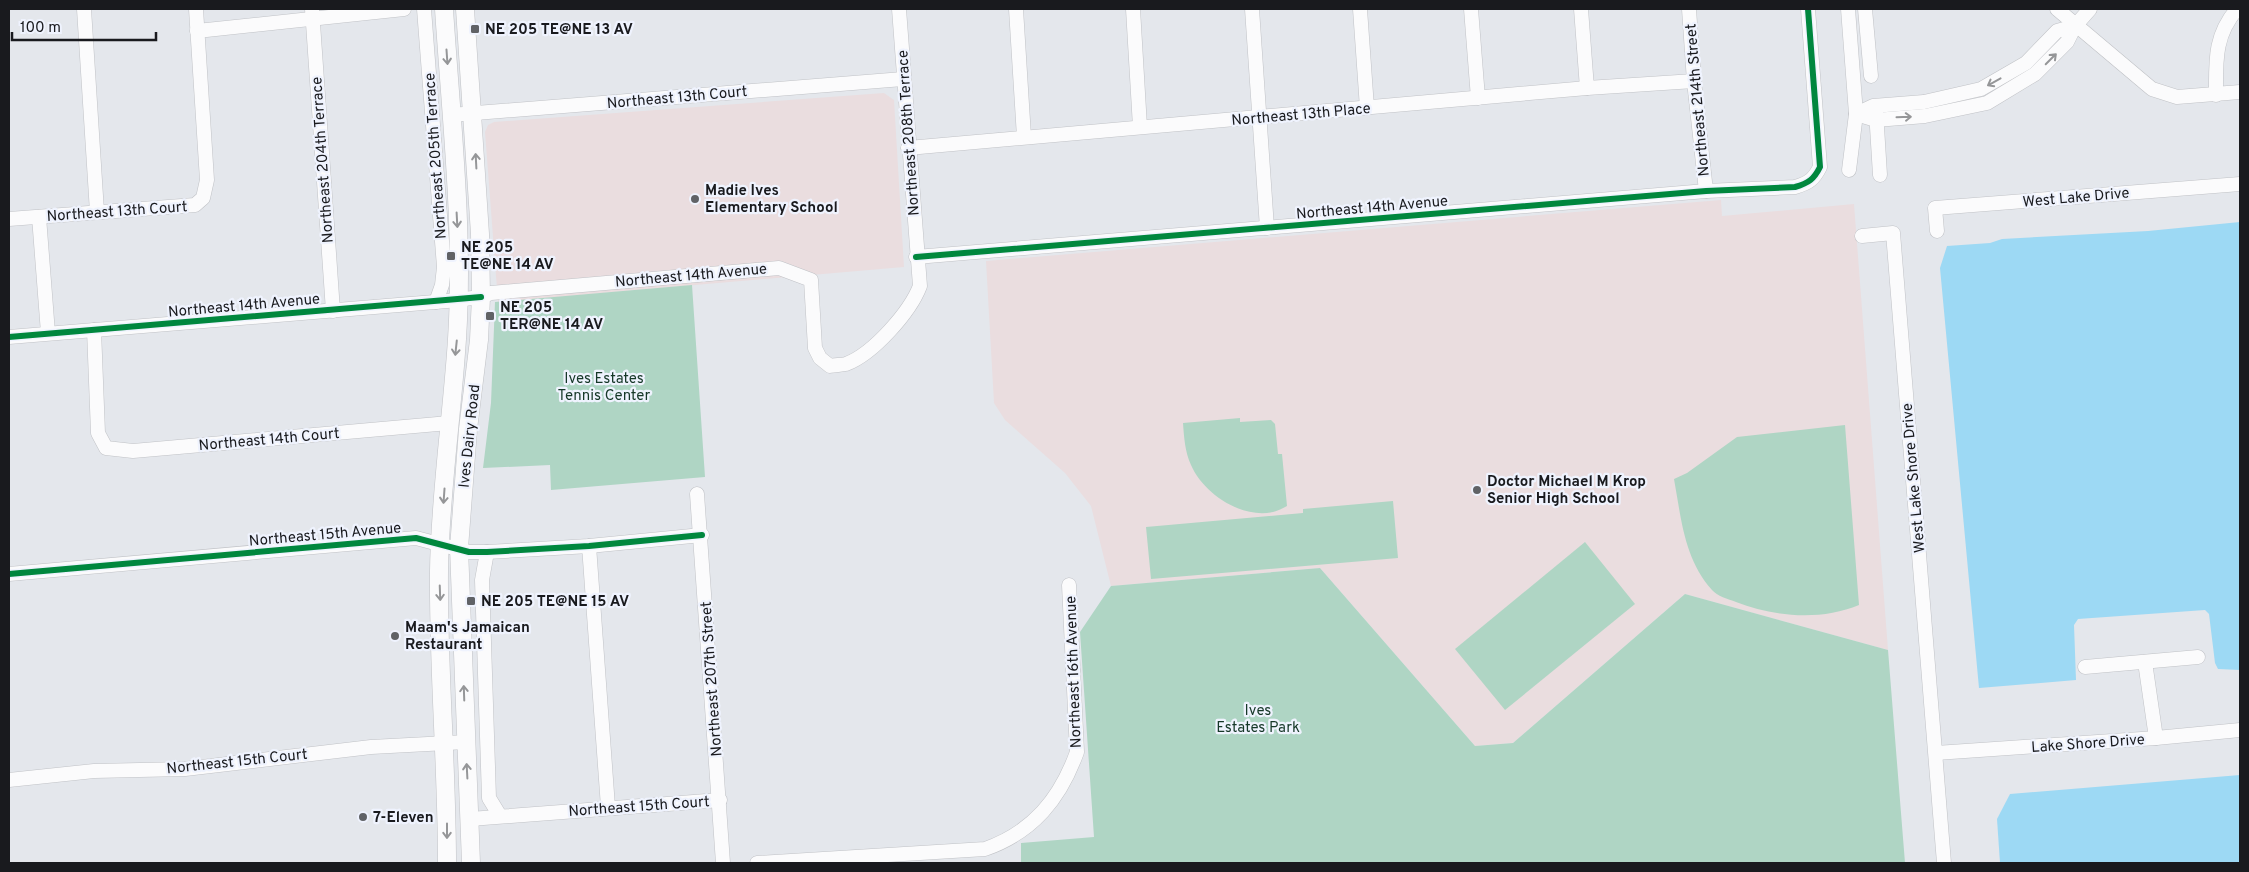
<svg xmlns="http://www.w3.org/2000/svg" width="2249" height="872" font-family="Overpass,sans-serif">
<style>
.education{fill:#eadddf}
.green{fill:#afd5c4}
.water{fill:#9dd9f4}
.lines{fill:none;stroke-linecap:round;stroke-linejoin:round}
.minor-casing{stroke:#c0c2c6;stroke-width:15}
.major-casing{stroke:#c0c2c6;stroke-width:19}
.minor{stroke:#fbfbfc;stroke-width:14}
.major{stroke:#fbfbfc;stroke-width:18}
.cycleway-casing{stroke:#eff3fe;stroke-width:9}
.cycleway{stroke:#00873e;stroke-width:6}
.oneway{stroke:#959698}
.poi-dot{fill:#606266;stroke:#eff3fe;stroke-width:2}
.labels{text-anchor:middle;stroke-width:4.5;stroke-linejoin:round;paint-order:stroke}
.poi-label{font-size:15px;font-weight:bold;fill:#191a1e;stroke:#eff3fe;text-anchor:start}
.street-label{font-size:15px;fill:#191a1e;stroke:#eff3fe}
.park-label{font-size:15px;fill:#163828;stroke:#eff3fe}
</style>
<rect width="100%" height="100%" fill="#e4e7ec"/>
<!-- education -->
<g class="education">
<path d="M884,93l10,7 10,167 -406,35 -13,-170 3,-7 6,-3z"/>
<path d="M1721,200l1,16 132,-12 34,446 -203,-56 -172,149 -38,3 -155,-178 -209,18 -20,-80 -26,-33 -60,-53 -11,-17 -8,-142z"/>
</g>
<!-- green -->
<g class="green">
<path d="M692,285l13,192 -154,13 -1,-25 -67,3 8,-65 4,-101z"/>
<path d="M1240,418v4l31,-2 4,4 3,30h4l5,52c-4,2 -9,5 -14,6 -32,7 -70,-19 -82,-47 -6,-13 -7,-28 -8,-42z"/>
<path d="M1845,425l14,180c-38,16 -85,12 -123,-3 -8,-3 -19,-6 -24,-12 -28,-31 -31,-73 -38,-111l13,-6 50,-36z"/>
<path d="M1393,501l5,57 -247,21 -5,-52 157,-14v-4z"/>
<path d="M1585,542l50,62 -130,106 -50,-61z"/>
<path d="M1320,568l155,178 38,-3 172,-149 203,56 17,213h-884v-20l73,-6 -14,-205 31,-46z"/>
</g>
<!-- water -->
<g class="water">
<path d="M2240,222v448l-22,-1 -3,-6 -6,-49 -4,-4 -127,9 -4,6 2,55 -97,8 -39,-420 7,-22 43,-3 12,-4 146,-8z"/>
<path d="M2240,775v88h-240l-3,-44 13,-25z"/>
</g>
<g class="lines">
<!-- minor casing -->
<g class="minor-casing">
<g id="minor">
<path d="M84,9l13,203"/>
<path d="M312,9l21,302"/>
<path d="M424,9l20,258 -2,18 -6,17"/>
<path d="M1016,9l8,128"/>
<path d="M1133,9l7,118"/>
<path d="M1252,9l15,219"/>
<path d="M1360,9l7,99"/>
<path d="M1471,9l7,89"/>
<path d="M1581,9l6,79"/>
<path d="M1689,9l5,72 12,110"/>
<path d="M1848,9l8,105 -7,56"/>
<path d="M1865,9l6,67"/>
<path d="M2057,9l95,80 25,8 63,-5"/>
<path d="M197,31l207,-22"/>
<path d="M2216,95c0,-34 -2,-59 21,-86"/>
<path d="M1876,111l4,64"/>
<path d="M1856,114l20,6 49,-4 62,-13 48,-29 32,-32 8,-16 15,-17"/>
<path d="M1856,114l17,-8 51,-4 57,-13 45,-26 31,-32 18,-5"/>
<path d="M451,115l452,-36"/>
<path d="M908,148l679,-60 107,-7"/>
<path d="M39,217l9,116"/>
<path d="M9,219l186,-14 8,-7 4,-18 -11,-171"/>
<path d="M1937,231l-2,-23 305,-24"/>
<path d="M1862,236l31,-3 51,630"/>
<path d="M916,257l790,-66 89,-4c14,-4 19,-8 25,-20l-12,-158"/>
<path d="M94,330l4,103 8,15 27,3 316,-28"/>
<path d="M9,337l438,-36 34,-4 10,-4 288,-25 32,12 4,68 5,10 10,8c5,-1 11,-1 16,-2 27,-10 64,-52 74,-78l-21,-277"/>
<path d="M697,494l26,369"/>
<path d="M589,546l19,261"/>
<path d="M487,552l-5,28 7,218 11,18"/>
<path d="M9,574l407,-36 53,14h18l102,-6 113,-11"/>
<path d="M2145,662l11,76"/>
<path d="M2085,667l113,-10"/>
<path d="M1936,753l220,-15 84,-8"/>
<path d="M9,780l85,-9 91,-2 186,-22 95,-5"/>
<path d="M470,819l250,-19"/>
<path d="M757,863l228,-14c48,-17 75,-50 92,-97l-8,-167"/>
</g>
</g>
<!-- major casing -->
<g class="major-casing">
<g id="major">
<path d="M444,9c7,108 20,222 13,330 -5,78 -17,155 -18,232 -1,97 8,195 8,292"/>
<path d="M465,9l15,225 1,63 -2,43 -11,89 -9,119 12,315"/>
</g>
</g>
<!-- minor -->
<use href="#minor" class="minor"/>
<!-- major -->
<use href="#major" class="major"/>
<!-- cycleway casing -->
<g class="cycleway-casing">
<g id="cycleway">
<path d="M916,257l790,-66 89,-4c14,-4 19,-8 25,-20l-12,-158"/>
<path d="M9,337l472,-40"/>
<path d="M9,574l407,-36 53,14h18l102,-6 113,-11"/>
</g>
</g>
<!-- cycleway -->
<use href="#cycleway" class="cycleway"/>
</g>
<!-- one-way arrows -->
<defs><path id="oneway-shaft" d="M-6 0H5M1.5-3L5.5 0L1.5 3" fill="none" stroke-width="1.6" stroke-linecap="round" stroke-linejoin="round" transform="scale(1.25)"/></defs>
<g class="oneway">
<use href="#oneway-shaft" transform="translate(447 57) rotate(86)"/>
<use href="#oneway-shaft" transform="translate(2051 59) rotate(-45)"/>
<use href="#oneway-shaft" transform="translate(1994 82) rotate(151)"/>
<use href="#oneway-shaft" transform="translate(1904 117) rotate(-2)"/>
<use href="#oneway-shaft" transform="translate(476 161) rotate(-93)"/>
<use href="#oneway-shaft" transform="translate(457 220) rotate(87)"/>
<use href="#oneway-shaft" transform="translate(456 348) rotate(96)"/>
<use href="#oneway-shaft" transform="translate(444 496) rotate(94)"/>
<use href="#oneway-shaft" transform="translate(440 593) rotate(88)"/>
<use href="#oneway-shaft" transform="translate(464 693) rotate(-92)"/>
<use href="#oneway-shaft" transform="translate(467 771) rotate(-93)"/>
<use href="#oneway-shaft" transform="translate(447 831) rotate(90)"/>
</g>
<!-- markers -->
<g class="poi-dot">
<rect x="470" y="24" width="10" height="10" rx="2.5"/>
<circle cx="695" cy="199" r="5"/>
<rect x="446" y="251" width="10" height="10" rx="2.5"/>
<rect x="485" y="311" width="10" height="10" rx="2.5"/>
<circle cx="1477" cy="490" r="5"/>
<rect x="466" y="596" width="10" height="10" rx="2.5"/>
<circle cx="395" cy="636" r="5"/>
<circle cx="363" cy="817" r="5"/>
</g>
<g class="labels">
<!-- poi labels -->
<g class="poi-label">
<text x="485" y="34">NE 205 TE@NE 13 AV</text>
<text x="705" y="195">Madie Ives<tspan x="705" dy="17">Elementary School</tspan></text>
<text x="461" y="252">NE 205<tspan x="461" dy="17">TE@NE 14 AV</tspan></text>
<text x="500" y="312">NE 205<tspan x="500" dy="17">TER@NE 14 AV</tspan></text>
<text x="1487" y="486">Doctor Michael M Krop<tspan x="1487" dy="17">Senior High School</tspan></text>
<text x="481" y="606">NE 205 TE@NE 15 AV</text>
<text x="405" y="632">Maam's Jamaican<tspan x="405" dy="17">Restaurant</tspan></text>
<text x="373" y="822">7-Eleven</text>
</g>
<!-- street labels -->
<g class="street-label">
<text transform="translate(677 97) rotate(-5)" y="5">Northeast 13th Court</text>
<text transform="translate(1697 100) rotate(-95)" y="5">Northeast 214th Street</text>
<text transform="translate(1301 114) rotate(-5)" y="5">Northeast 13th Place</text>
<text transform="translate(908 133) rotate(-94)" y="5">Northeast 208th Terrace</text>
<text transform="translate(435 156) rotate(-94)" y="5">Northeast 205th Terrace</text>
<text transform="translate(322 160) rotate(-94)" y="5">Northeast 204th Terrace</text>
<text transform="translate(2076 197) rotate(-5)" y="5">West Lake Drive</text>
<text transform="translate(1372 207) rotate(-5)" y="5">Northeast 14th Avenue</text>
<text transform="translate(117 211) rotate(-4)" y="5">Northeast 13th Court</text>
<text transform="translate(691 275) rotate(-5)" y="5">Northeast 14th Avenue</text>
<text transform="translate(244 305) rotate(-5)" y="5">Northeast 14th Avenue</text>
<text transform="translate(469 436) rotate(-84)" y="5">Ives Dairy Road</text>
<text transform="translate(269 439) rotate(-5)" y="5">Northeast 14th Court</text>
<text transform="translate(1913 478) rotate(-95)" y="5">West Lake Shore Drive</text>
<text transform="translate(325 534) rotate(-5)" y="5">Northeast 15th Avenue</text>
<text transform="translate(1073 672) rotate(-92)" y="5">Northeast 16th Avenue</text>
<text transform="translate(711 679) rotate(-94)" y="5">Northeast 207th Street</text>
<text transform="translate(2088 743) rotate(-4)" y="5">Lake Shore Drive</text>
<text transform="translate(237 761) rotate(-6)" y="5">Northeast 15th Court</text>
<text transform="translate(639 806) rotate(-4)" y="5">Northeast 15th Court</text>
</g>
<!-- park labels -->
<g class="park-label">
<text x="604" y="383">Ives Estates<tspan x="604" dy="17">Tennis Center</tspan></text>
<text x="1258" y="715">Ives<tspan x="1258" dy="17">Estates Park</tspan></text>
</g>
</g>
<!-- border -->
<rect width="2249" height="872" fill="none" stroke="#191a1e" stroke-width="20"/>
<!-- scale -->
<path d="M12 32v8h144v-8" fill="none" stroke="#191a1e" stroke-width="2.5"/>
<text x="20" y="32" font-size="15" fill="#191a1e" stroke="#eff3fe" stroke-width="4" paint-order="stroke">100 m</text>
</svg>
